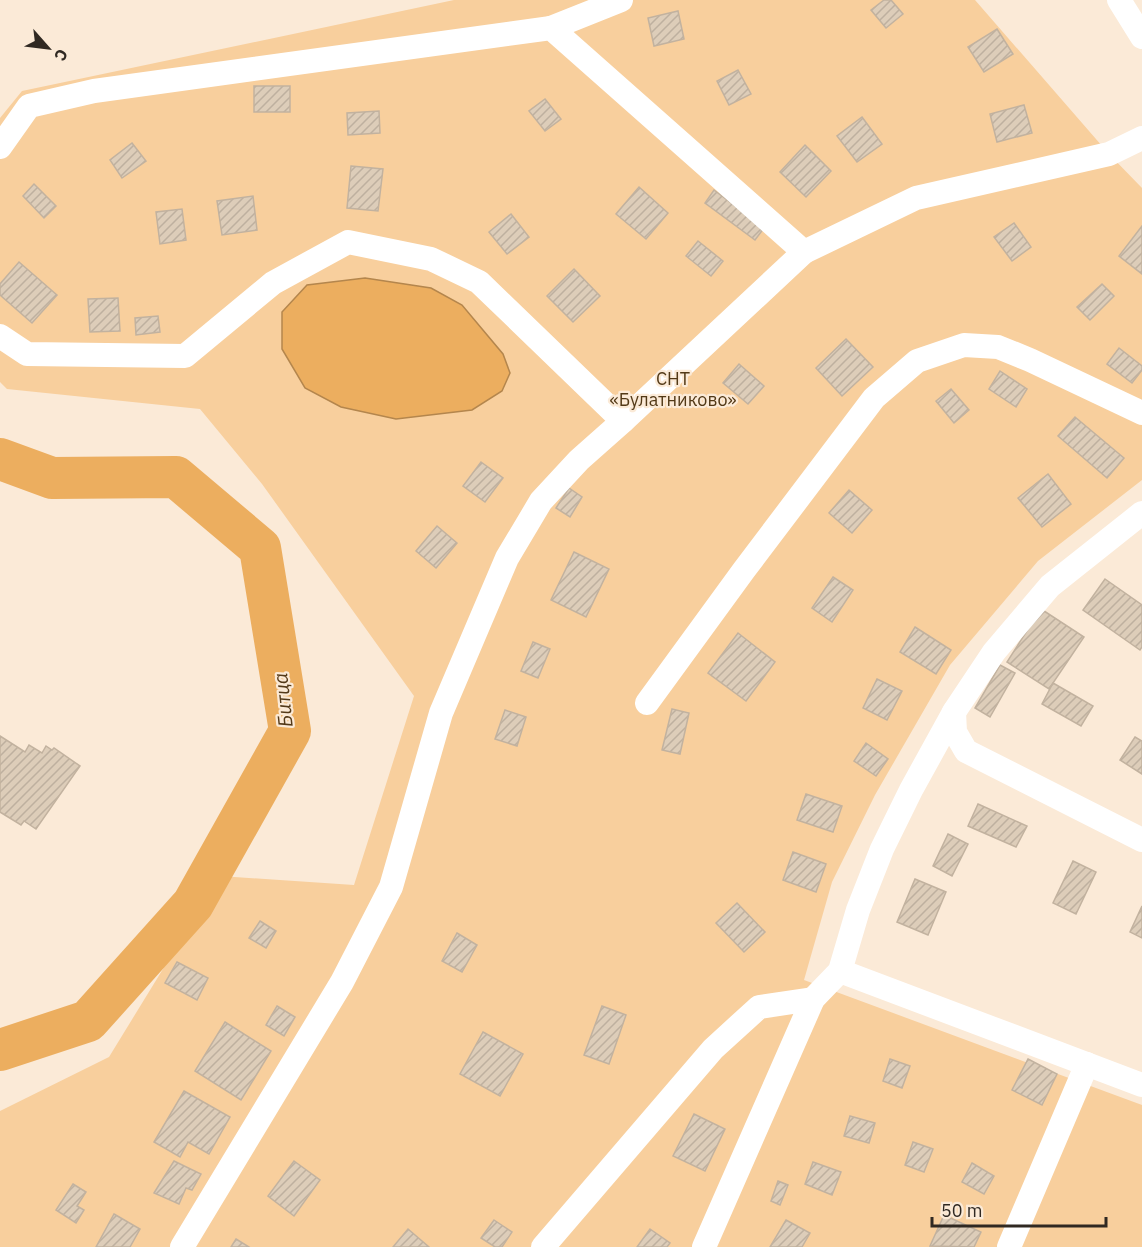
<svg xmlns="http://www.w3.org/2000/svg" width="1142" height="1247" font-family="'IBM Plex Sans',sans-serif">
<style>
.green{fill:#f8cf9d}
.water{fill:#ecae5f;stroke:#b4864d;stroke-width:1.5}
.lines{fill:none;stroke-linecap:round;stroke-linejoin:round}
.river{stroke:#ecae5f;stroke-width:42}
.building{fill:url(#building-hatch);stroke:#c2b29f;stroke-width:1.5}
.minor{stroke:#fff;stroke-width:24}
.labels{text-anchor:middle;stroke-width:4.5;stroke-linejoin:round;paint-order:stroke}
.park-label{font-size:18px;fill:#523917;stroke:#fbead7}
.water-label{font-size:20px;font-style:italic;fill:#543a19;stroke:#fbead7}
</style>
<defs>
<pattern id="building-hatch" width="6" height="6" patternUnits="userSpaceOnUse" patternTransform="scale(1.5)"><rect width="6" height="6" fill="#ddcdb9"/><path d="M-1 1l2-2M0 6l6-6M5 7l2-2" fill="none" stroke="#beb09f"/></pattern>
</defs>
<rect width="100%" height="100%" fill="#fbead7"/>
<!-- green -->
<path class="green" d="M454,0h521l134,154 33,34v292l-104,81 -88,104 -75,130 -43,87 -28,98 338,125v142h-1142v-136l109,-54 111,-181 134,9 60,-189 -152,-212 -62,-75 -193,-20 -7,-7v-264l22,-27z"/>
<!-- water -->
<path class="water" d="M365,278l66,10 31,17 41,49 7,19 -8,18 -30,19 -76,9 -55,-12 -36,-19 -23,-39v-37l25,-27z"/>
<g class="lines">
<!-- river -->
<path class="river" d="M0,459l52,19 124,-1 84,71 30,183 -97,173 -105,117 -88,29"/>
</g>
<!-- building -->
<g class="building">
<path d="M884,0h7l12,14 -17,14 -15,-18z"/>
<path d="M678,11l6,28 -30,7 -6,-28z"/>
<path d="M997,29l16,25 -29,18 -16,-25z"/>
<path d="M738,70l13,24 -22,11 -12,-24z"/>
<rect x="254" y="86" width="36" height="26"/>
<path d="M545,99l16,20 -16,12 -16,-20z"/>
<path d="M1024,105l8,28 -35,9 -7,-28z"/>
<path d="M379,111l1,22 -32,2 -1,-22z"/>
<path d="M862,117l20,27 -25,18 -20,-26z"/>
<path d="M132,143l14,18 -24,17 -12,-18z"/>
<path d="M805,145l26,26 -25,26 -26,-25z"/>
<path d="M351,166l32,3 -5,42 -31,-3z"/>
<path d="M34,184l22,22 -12,12 -21,-22z"/>
<path d="M639,187l29,26 -22,26 -30,-25z"/>
<path d="M714,190l50,38 -9,12 -50,-37z"/>
<path d="M253,196l4,34 -35,5 -5,-34z"/>
<path d="M182,209l4,31 -26,4 -4,-32z"/>
<path d="M511,214l18,23 -22,17 -18,-22z"/>
<path d="M1014,223l17,24 -19,14 -18,-24z"/>
<path d="M1142,226v48l-23,-18z"/>
<path d="M698,241l25,20 -12,15 -25,-20z"/>
<path d="M19,262l38,33 -25,28 -32,-28v-11z"/>
<path d="M574,269l26,27 -27,26 -26,-26z"/>
<path d="M1102,284l12,12 -24,24 -13,-13z"/>
<path d="M118,298l2,33 -30,1 -2,-33z"/>
<path d="M158,316l2,16 -24,3 -1,-17z"/>
<path d="M846,339l27,28 -31,29 -26,-28z"/>
<path d="M1119,348l23,18v4l-10,13 -25,-19z"/>
<path d="M739,364l25,22 -16,18 -25,-21z"/>
<path d="M1000,371l27,18 -11,18 -27,-18z"/>
<path d="M951,389l18,21 -15,13 -18,-22z"/>
<path d="M1075,417l49,41 -17,20 -49,-42z"/>
<path d="M481,462l22,16 -18,24 -22,-16z"/>
<path d="M1048,474l23,30 -29,23 -24,-29z"/>
<path d="M569,488l13,9 -12,20 -14,-9z"/>
<path d="M849,490l23,20 -20,23 -23,-20z"/>
<path d="M437,526l20,17 -21,25 -20,-17z"/>
<path d="M574,552l35,17 -23,48 -35,-17z"/>
<path d="M833,577l20,13 -21,32 -20,-14z"/>
<path d="M1105,579l37,26v42l-2,3 -57,-40z"/>
<path d="M1041,609l43,28 -35,52 -42,-27z"/>
<path d="M915,627l36,23 -15,24 -36,-22z"/>
<path d="M738,633l37,29 -29,39 -38,-28z"/>
<path d="M533,642l17,7 -12,29 -17,-7z"/>
<path d="M1000,665l15,8 -25,44 -15,-9z"/>
<path d="M877,679l25,12 -15,29 -24,-12z"/>
<path d="M1053,683l40,23 -12,20 -39,-22z"/>
<path d="M672,709l17,4 -9,41 -18,-4z"/>
<path d="M505,710l21,7 -9,29 -22,-7z"/>
<path d="M0,736l25,16 4,-7 13,8 4,-7 6,4 2,-2 26,18 -44,63 -12,-8 -3,4 -21,-13z"/>
<path d="M1135,737l7,4v33l-22,-14z"/>
<path d="M866,743l22,16 -12,17 -22,-15z"/>
<path d="M806,794l36,12 -9,26 -36,-12z"/>
<path d="M978,804l49,22 -11,21 -48,-21z"/>
<path d="M948,834l20,10 -16,32 -19,-10z"/>
<path d="M793,852l33,12 -10,28 -33,-12z"/>
<path d="M1073,861l23,11 -20,42 -23,-11z"/>
<path d="M915,879l31,13 -18,43 -31,-13z"/>
<path d="M737,903l28,29 -21,20 -28,-29z"/>
<path d="M1142,906v32l-12,-6z"/>
<path d="M260,921l16,10 -10,17 -17,-10z"/>
<path d="M457,933l20,12 -15,27 -20,-11z"/>
<path d="M177,962l31,16 -11,22 -32,-17z"/>
<path d="M277,1006l18,11 -11,19 -18,-11z"/>
<path d="M602,1006l24,9 -17,49 -25,-9z"/>
<path d="M225,1022l46,29 -30,49 -46,-29z"/>
<path d="M483,1032l40,22 -23,42 -40,-22z"/>
<path d="M890,1059l20,7 -8,22 -19,-7z"/>
<path d="M1028,1059l29,15 -15,31 -30,-15z"/>
<path d="M184,1091l46,26 -21,37 -21,-12 -8,15 -26,-15z"/>
<path d="M694,1114l31,15 -20,42 -32,-15z"/>
<path d="M850,1116l25,7 -6,20 -25,-7z"/>
<path d="M913,1142l20,7 -9,23 -19,-7z"/>
<path d="M174,1161l27,13 -9,16 -6,-2 -7,16 -25,-11z"/>
<path d="M294,1161l26,19 -26,36 -26,-20z"/>
<path d="M813,1162l28,10 -9,23 -27,-11z"/>
<path d="M972,1163l22,13 -10,18 -22,-12z"/>
<path d="M778,1181l10,4 -8,20 -9,-4z"/>
<path d="M73,1184l13,8 -9,14 7,4 -8,13 -20,-13z"/>
<path d="M114,1214l26,15 -10,18h-34z"/>
<path d="M944,1215l37,17 -7,15 -44,-1z"/>
<path d="M494,1220l18,12 -10,15h-7l-14,-9z"/>
<path d="M786,1220l24,13 -8,14h-32z"/>
<path d="M408,1229l21,18h-36z"/>
<path d="M650,1229l20,14 -3,4h-30z"/>
<path d="M236,1239l13,8h-18z"/>
</g>
<g class="lines">
<!-- minor -->
<g class="minor">
<path d="M1119,0l23,37"/>
<path d="M551,28l70,-28"/>
<path d="M0,147l29,-41 65,-15 457,-63 253,224"/>
<path d="M0,336l27,18 158,2 88,-73 75,-41 83,17 48,23 144,139"/>
<path d="M647,703l97,-133 130,-172 43,-37 47,-16 34,2 32,13 112,53"/>
<path d="M954,712l1,20 11,19 176,89"/>
<path d="M840,971l302,114"/>
<path d="M182,1247l160,-265 49,-95 50,-174 66,-155 34,-57 38,-41 44,-39 181,-169 112,-54 193,-44 33,-16"/>
<path d="M543,1247l170,-198 46,-42 54,-8"/>
<path d="M704,1247l109,-248 27,-28 18,-61 24,-61 29,-59 43,-78 40,-60 56,-66 92,-73"/>
<path d="M1009,1247l78,-183"/>
</g>
</g>
<g class="labels">
<!-- park labels -->
<g class="park-label">
<text x="673" y="385">СНТ<tspan x="673" dy="21">«Булатниково»</tspan></text>
</g>
<!-- water labels -->
<g class="water-label">
<text transform="translate(283 700) rotate(-96)" y="7">Битца</text>
</g>
</g>
<!-- north arrow -->
<g transform="translate(48 48) rotate(118)" stroke="#fbead7" stroke-width="4.5" paint-order="stroke">
<path d="M0-4.5L10 22L0 15L-10 22Z" fill="#302922"/>
<text y="-9" font-size="16" font-weight="bold" text-anchor="middle" fill="#302922">С</text>
</g>
<!-- scale -->
<path d="M932 1217v9h174v-9" fill="none" stroke="#302922" stroke-width="3"/>
<text x="941" y="1217" font-size="18" fill="#302922" stroke="#fbead7" stroke-width="4.5" paint-order="stroke">50 m</text>
</svg>
